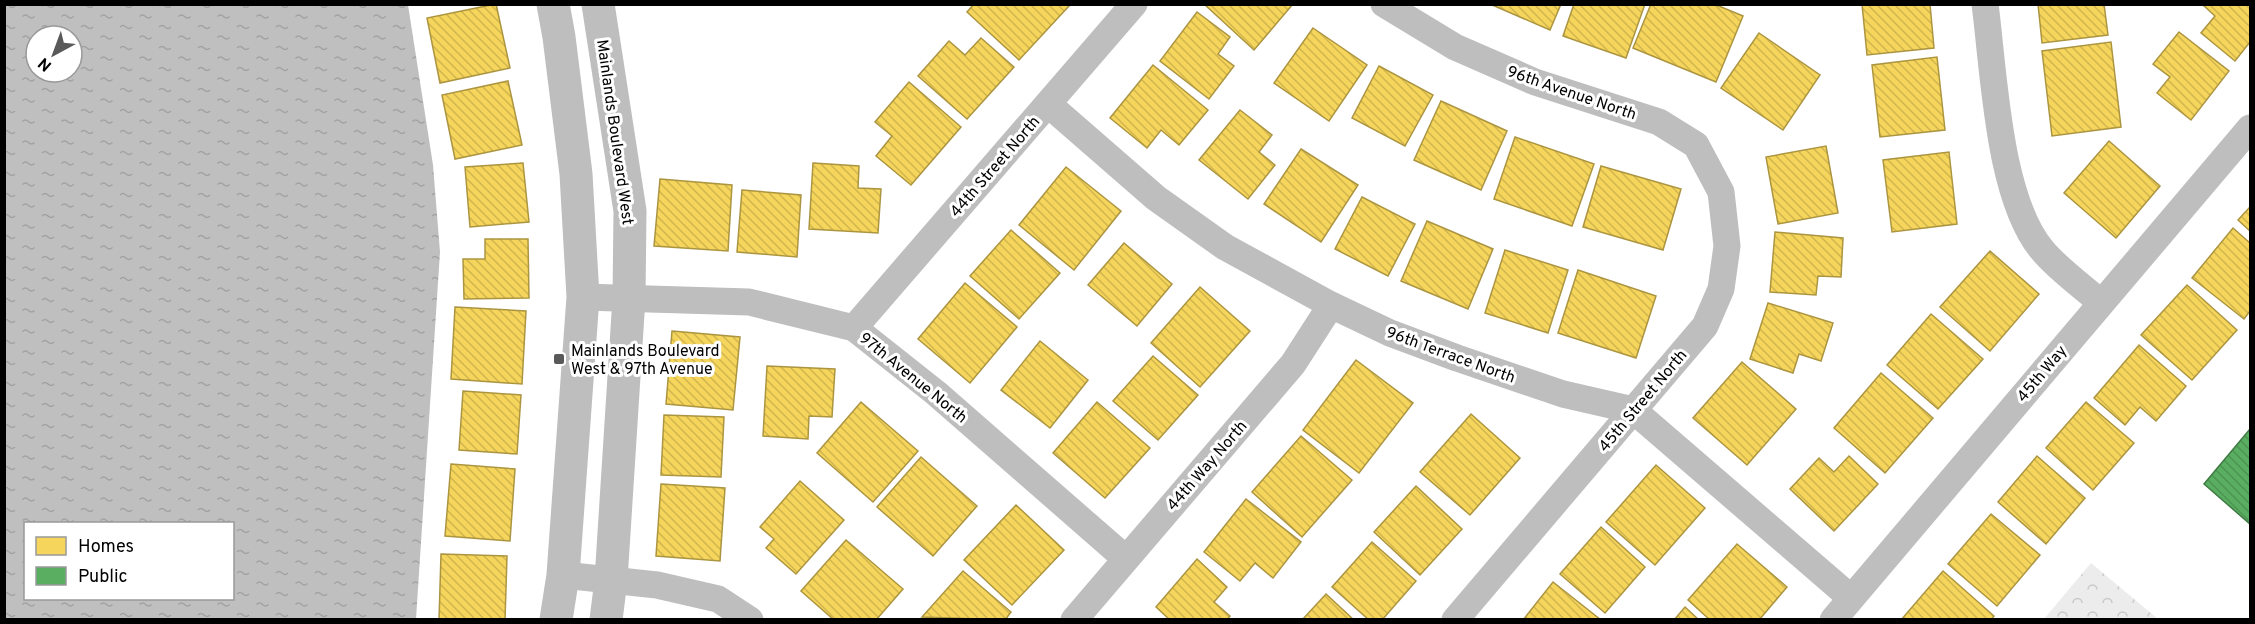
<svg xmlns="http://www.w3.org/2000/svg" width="2255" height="624" font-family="Overpass,sans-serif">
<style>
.forest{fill:url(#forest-crowns)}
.water{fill:url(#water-ripples);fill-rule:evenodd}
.homes{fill:url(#homes-back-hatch);stroke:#ac9540;stroke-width:1.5}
.public{fill:url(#public-back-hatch);stroke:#3f7a44;stroke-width:1.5}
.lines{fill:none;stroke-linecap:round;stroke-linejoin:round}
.minor{stroke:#bebebe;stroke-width:27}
.tertiary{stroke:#bebebe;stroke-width:33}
.poi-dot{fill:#595959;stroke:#fff;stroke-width:2}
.labels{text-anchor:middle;stroke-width:6;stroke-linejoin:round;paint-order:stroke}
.street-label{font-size:16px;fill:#000;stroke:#fff}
.poi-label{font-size:16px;fill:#000;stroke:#fff;text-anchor:start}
</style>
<defs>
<pattern id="forest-crowns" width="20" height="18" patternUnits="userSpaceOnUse" patternTransform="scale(1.5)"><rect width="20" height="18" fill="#ececec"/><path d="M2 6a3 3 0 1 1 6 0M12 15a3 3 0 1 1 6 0" fill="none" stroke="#c9c9c9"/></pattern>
<pattern id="water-ripples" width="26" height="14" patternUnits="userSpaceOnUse" patternTransform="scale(1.5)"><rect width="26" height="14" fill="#bfbfbf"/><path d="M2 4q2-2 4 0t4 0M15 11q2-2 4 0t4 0" fill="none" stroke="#a2a2a2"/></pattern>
<pattern id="homes-back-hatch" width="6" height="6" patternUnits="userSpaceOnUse" patternTransform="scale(1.5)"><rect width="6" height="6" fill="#f6d55c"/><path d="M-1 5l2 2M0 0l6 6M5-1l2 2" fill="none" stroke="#d1b54e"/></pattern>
<pattern id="public-back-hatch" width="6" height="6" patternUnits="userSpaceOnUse" patternTransform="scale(1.5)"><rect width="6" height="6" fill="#5aae61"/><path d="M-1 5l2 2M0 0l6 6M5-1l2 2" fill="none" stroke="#4c9452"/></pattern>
</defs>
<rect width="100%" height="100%" fill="#fff"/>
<!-- forest -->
<path class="forest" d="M2091,563l67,56h-114z"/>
<!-- water -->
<path class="water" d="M4,5h404l25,160 7,87 -24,367h-411zM36,36h36v36h-36zM26,524h206v74h-206z"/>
<!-- homes -->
<g class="homes">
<path d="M496,4l14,64 -70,15 -13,-65z"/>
<path d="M974,4h93l2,2 -50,54 -52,-48z"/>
<path d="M1204,4h89l-39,46z"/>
<path d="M1490,4h71l-11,26z"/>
<path d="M1574,4h71l-19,54 -63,-22z"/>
<path d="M1651,4h63l29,12 -27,66 -83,-34z"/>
<path d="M1862,4h68l4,44 -67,7z"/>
<path d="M2038,4h66l4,31 -66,8z"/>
<path d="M2202,4h48v38l-15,19 -34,-28 14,-17z"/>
<path d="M1197,12l33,25 -12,17 16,12 -25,33 -49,-38z"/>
<path d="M1313,28l54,37 -38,56 -55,-38z"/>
<path d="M2179,32l50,39 -38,49 -34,-27 13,-16 -17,-13z"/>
<path d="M1759,33l61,42 -37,55 -62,-42z"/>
<path d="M981,38l33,29 -47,52 -49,-43 31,-35 16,14z"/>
<path d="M2111,42l10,85 -69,9 -10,-85z"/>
<path d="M1937,57l8,73 -65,7 -8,-72z"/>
<path d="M1153,65l55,45 -29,35 -18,-15 -14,18 -37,-30z"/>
<path d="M1379,66l54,29 -28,51 -53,-28z"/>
<path d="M508,81l14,64 -67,14 -13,-64z"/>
<path d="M909,82l52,45 -50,58 -35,-29 16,-20 -17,-14z"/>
<path d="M1441,101l66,30 -26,59 -67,-30z"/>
<path d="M1240,110l32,25 -13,17 16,13 -27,34 -49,-39z"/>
<path d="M1515,137l79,27 -22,62 -78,-27z"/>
<path d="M2109,141l51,45 -44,52 -52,-45z"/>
<path d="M1826,146l12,67 -60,11 -12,-67z"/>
<path d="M1301,149l57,36 -37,57 -57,-38z"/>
<path d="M1949,152l8,72 -65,8 -9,-72z"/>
<path d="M523,163l6,59 -59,5 -5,-60z"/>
<path d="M813,163l46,3 -1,22 23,1 -3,44 -69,-4z"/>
<path d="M1601,166l80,23 -18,61 -80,-23z"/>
<path d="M1066,167l55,44 -47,59 -55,-45z"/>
<path d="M660,179l72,6 -4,66 -74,-5z"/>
<path d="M742,190l59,5 -4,62 -60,-5z"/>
<path d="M1362,197l53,27 -27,52 -53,-27z"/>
<path d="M2250,207v24l-12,-11z"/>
<path d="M1427,221l66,28 -25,60 -67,-28z"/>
<path d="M2233,228l17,15v68l-6,8 -52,-41z"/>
<path d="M1011,230l49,43 -41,46 -49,-43z"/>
<path d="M1775,232l68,6 -2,39 -23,-1 -2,19 -46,-3z"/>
<path d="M485,239h43l1,59 -65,1 -1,-40h22z"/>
<path d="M1124,243l48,41 -35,42 -49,-41z"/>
<path d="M1505,250l63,20 -20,63 -63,-20z"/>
<path d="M1990,251l49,43 -49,57 -50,-44z"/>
<path d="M1578,270l78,26 -20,62 -78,-25z"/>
<path d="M965,283l52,44 -47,56 -52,-44z"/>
<path d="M2187,285l50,45 -45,50 -51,-45z"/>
<path d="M1200,287l50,44 -50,56 -49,-44z"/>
<path d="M1768,303l65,20 -12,38 -22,-7 -6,19 -43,-14z"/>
<path d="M455,307l71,4 -4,73 -71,-5z"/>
<path d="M1931,314l52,45 -45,50 -51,-44z"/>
<path d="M672,331l68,6 -7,73 -67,-6z"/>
<path d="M1040,341l48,39 -38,48 -49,-38z"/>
<path d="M2139,345l47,41 -30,35 -16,-14 -15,18 -31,-27z"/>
<path d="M1153,356l45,39 -40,45 -45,-39z"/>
<path d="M1356,360l57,43 -54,70 -56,-43z"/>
<path d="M1742,362l54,47 -49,56 -54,-47z"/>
<path d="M767,366l68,3 -3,48 -23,-1 -1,23 -45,-3z"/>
<path d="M1881,373l52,45 -48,55 -51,-45z"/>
<path d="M463,391l58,4 -4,59 -58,-4z"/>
<path d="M861,402l57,49 -45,51 -56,-49z"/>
<path d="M1097,402l53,46 -45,50 -52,-45z"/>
<path d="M2086,402l48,41 -41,47 -47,-42z"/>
<path d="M1471,414l49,44 -50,57 -50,-43z"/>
<path d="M664,415l60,2 -3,60 -60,-2z"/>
<path d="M1301,436l51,44 -50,57 -50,-45z"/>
<path d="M1849,456l29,28 -44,47 -44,-42 29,-31 15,14z"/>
<path d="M2037,456l48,42 -39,46 -48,-42z"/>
<path d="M921,457l56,49 -44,50 -56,-49z"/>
<path d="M451,464l64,5 -5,72 -65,-5z"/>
<path d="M1656,465l49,43 -50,57 -49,-43z"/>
<path d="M800,481l44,39 -48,54 -30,-26 8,-9 -14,-12z"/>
<path d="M661,484l64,4 -5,73 -64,-5z"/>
<path d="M1416,486l46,43 -42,46 -46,-43z"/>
<path d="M1246,499l55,43 -28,36 -18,-15 -15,18 -36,-29z"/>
<path d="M1016,505l48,45 -52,55 -48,-45z"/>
<path d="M1991,514l49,41 -43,51 -49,-42z"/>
<path d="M1601,527l44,40 -40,46 -45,-39z"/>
<path d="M846,540l57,49 -27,31h-42l-33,-29z"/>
<path d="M1372,542l44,39 -34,39h-13l-37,-33z"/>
<path d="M1737,544l50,43 -28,33h-49l-22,-20z"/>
<path d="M441,554l66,2 -2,64h-66z"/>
<path d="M1197,559l30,28 -13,15 16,14 -3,4h-57l-14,-13z"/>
<path d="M963,571l48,41 -6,8 -83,-3z"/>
<path d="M1943,571l51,45 -3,4h-90z"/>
<path d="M1553,582l48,38h-78z"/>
<path d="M1326,594l28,26h-52z"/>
<path d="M1685,607l14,13h-25z"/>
</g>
<!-- public -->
<path class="public" d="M2250,429v95l-46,-40z"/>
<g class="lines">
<!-- minor -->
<g class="minor">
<path d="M1384,4l71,43 80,35 124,40 37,23 25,47 6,54 -6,43 -16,37 -250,294"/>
<path d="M1985,4c9,68 13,195 58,247 16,19 39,35 58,52"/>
<path d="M1048,104l108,94 69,49 106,58 59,28 67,25 106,36 70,16 218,188"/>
<path d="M583,297l166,5 105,26 82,65 189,165"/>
<path d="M854,328l280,-324"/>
<path d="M563,575l94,10 61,14 32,21"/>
<path d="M1074,620l219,-256 38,-59"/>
<path d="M1833,620l417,-492"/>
</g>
<!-- tertiary -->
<g class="tertiary">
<path d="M553,4l6,33 17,137 7,123 -20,278 -7,45"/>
<path d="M598,4l32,207 -1,87 -18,282 -5,40"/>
</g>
</g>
<!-- markers -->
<rect class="poi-dot" x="553" y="353" width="12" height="12" rx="3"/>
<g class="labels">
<!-- street labels -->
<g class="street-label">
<text transform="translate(1572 92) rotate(19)" y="6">96th Avenue North</text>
<text transform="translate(616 132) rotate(82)" y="6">Mainlands Boulevard West</text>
<text transform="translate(994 166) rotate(-49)" y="6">44th Street North</text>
<text transform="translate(1451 354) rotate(20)" y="6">96th Terrace North</text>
<text transform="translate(2041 373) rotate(-50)" y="6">45th Way</text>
<text transform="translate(914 377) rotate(39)" y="6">97th Avenue North</text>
<text transform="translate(1642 400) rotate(-50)" y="6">45th Street North</text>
<text transform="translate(1206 465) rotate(-49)" y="6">44th Way North</text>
</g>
<!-- poi labels -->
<g class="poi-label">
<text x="571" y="356">Mainlands Boulevard<tspan x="571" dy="18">West &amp; 97th Avenue</tspan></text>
</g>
</g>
<!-- border -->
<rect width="2255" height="624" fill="none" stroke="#000000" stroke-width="12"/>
<!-- legend -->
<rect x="24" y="522" width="210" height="78" fill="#ffffff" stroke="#999999" stroke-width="1.5"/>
<rect x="36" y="537" width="30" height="18" fill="#f6d55c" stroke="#999999" stroke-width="1.5"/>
<text x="78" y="552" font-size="18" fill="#000000">Homes</text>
<rect x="36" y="567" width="30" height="18" fill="#5aae61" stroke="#999999" stroke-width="1.5"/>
<text x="78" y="582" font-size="18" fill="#000000">Public</text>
<!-- north arrow -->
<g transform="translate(54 54) rotate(221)"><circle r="28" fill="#ffffff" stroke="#999999" stroke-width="1.5"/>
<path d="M0-4.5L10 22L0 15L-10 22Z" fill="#595959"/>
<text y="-9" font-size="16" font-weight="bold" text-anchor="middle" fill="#000000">N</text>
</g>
</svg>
